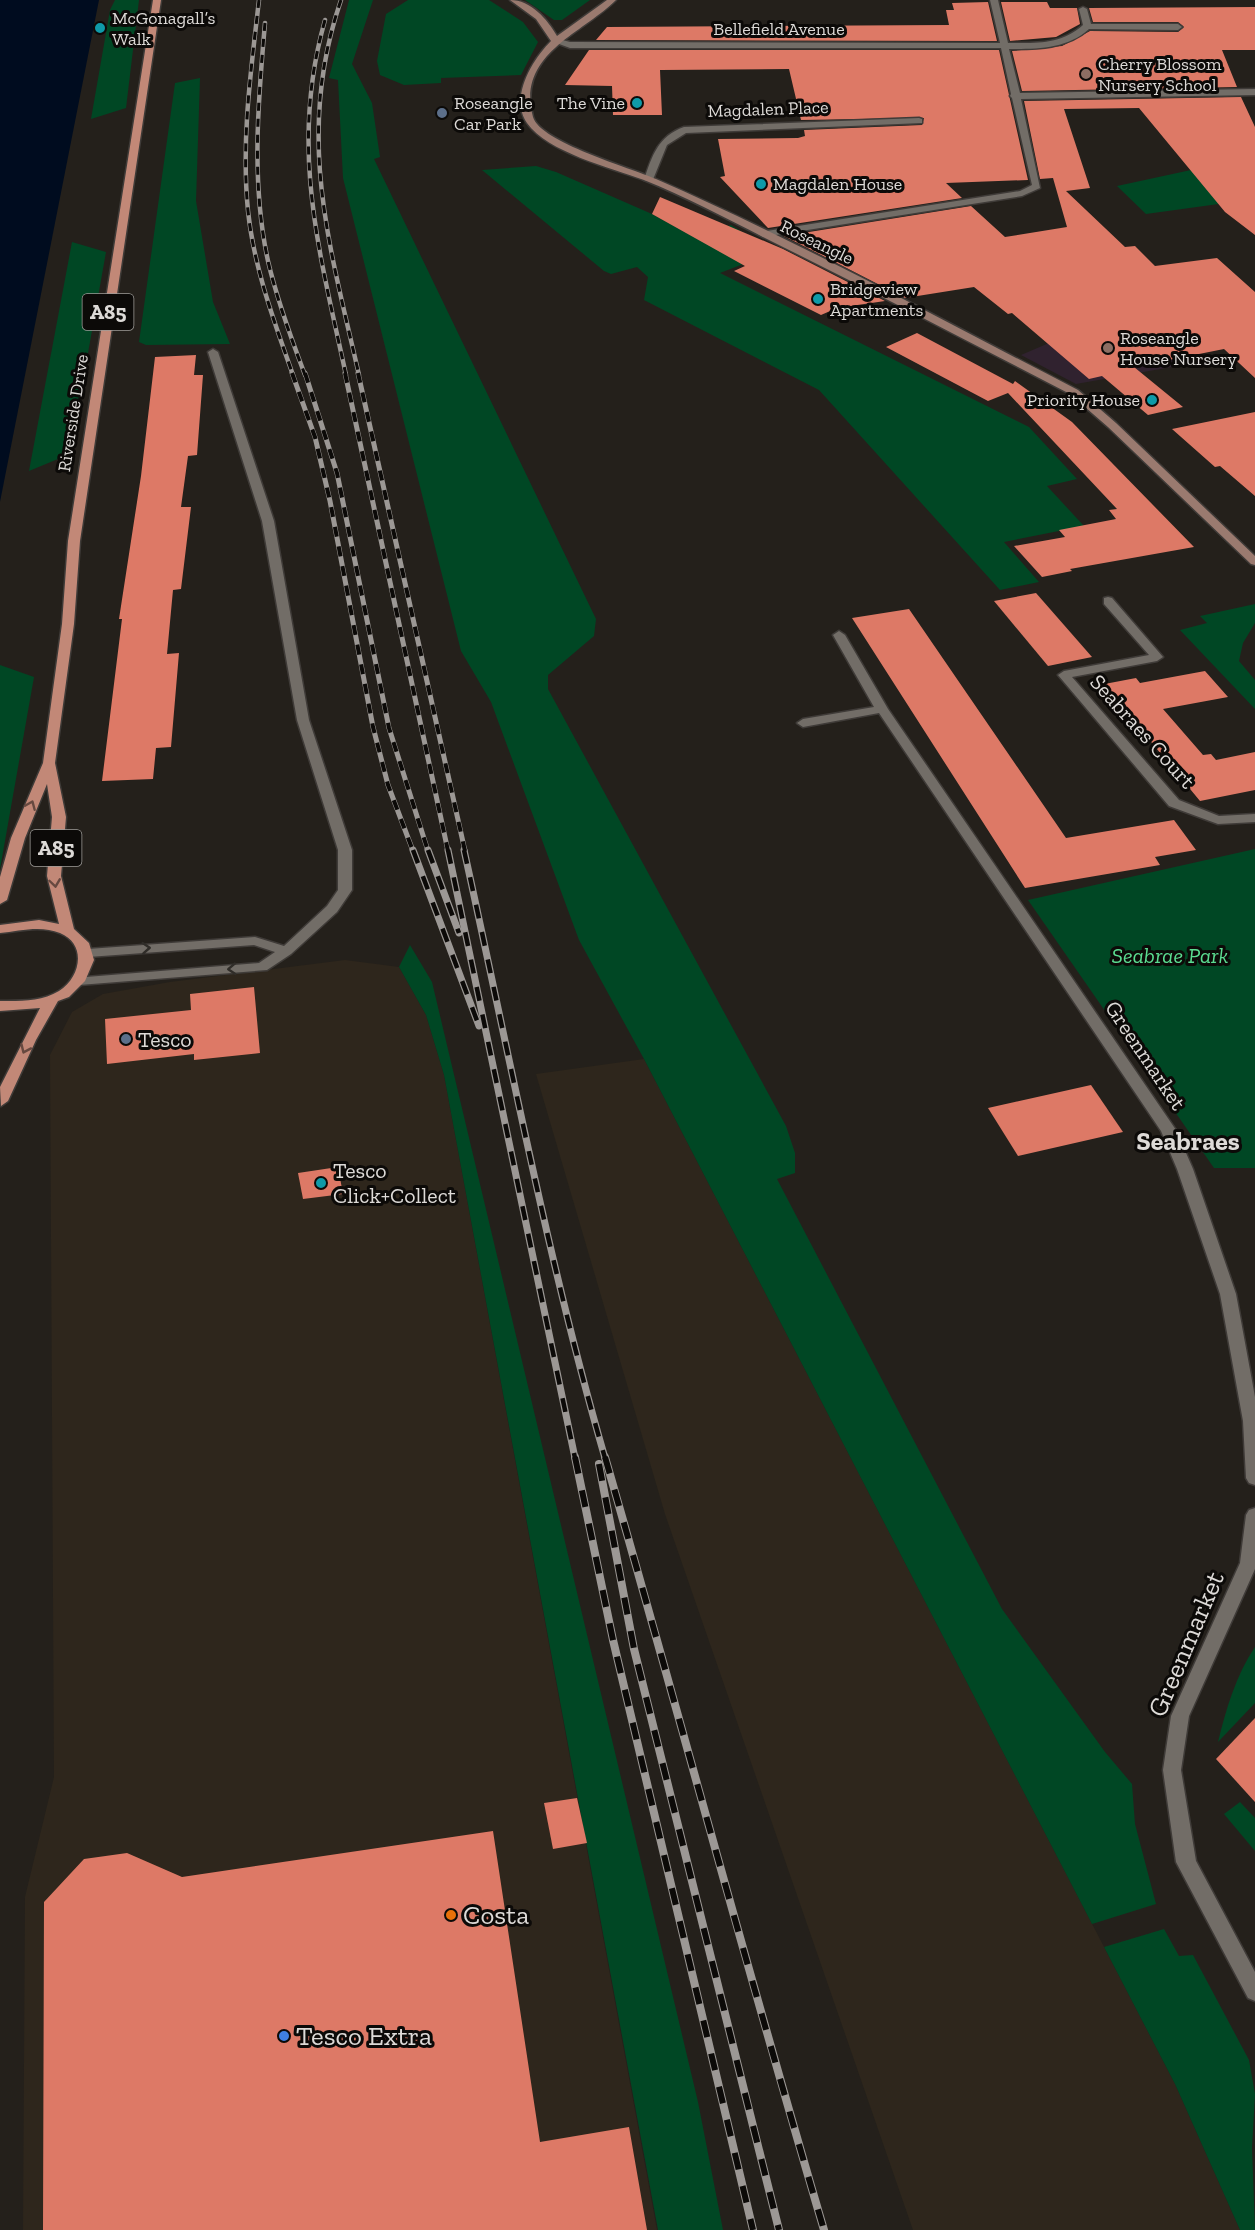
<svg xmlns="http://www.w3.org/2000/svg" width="1255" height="2230" font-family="'Zilla Slab',serif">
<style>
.built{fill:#2e261c}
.education{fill:#30222f}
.green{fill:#004724}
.water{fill:#000c1f}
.building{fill:#dd7966}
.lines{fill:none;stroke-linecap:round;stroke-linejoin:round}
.street-casing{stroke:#3f3b38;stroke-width:3}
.secondary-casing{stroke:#3f3b38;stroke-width:3}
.primary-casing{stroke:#3f3b38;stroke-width:3}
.street{fill:#726d67;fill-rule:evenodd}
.secondary{fill:#9a7a6f;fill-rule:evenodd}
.primary{fill:#c28877;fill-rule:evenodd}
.rail-far3-casing{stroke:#9c9895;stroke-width:4.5}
.rail-far2-casing{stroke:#9c9895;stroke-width:5}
.rail-far1-casing{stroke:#9c9895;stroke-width:7}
.rail-casing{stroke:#9c9895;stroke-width:8}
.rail-far3{stroke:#0c0a08;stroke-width:3;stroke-dasharray:8;stroke-linecap:butt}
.rail-far2{stroke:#0c0a08;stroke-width:4;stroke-dasharray:10;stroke-linecap:butt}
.rail-far1{stroke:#0c0a08;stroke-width:4.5;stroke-dasharray:14;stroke-linecap:butt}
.rail{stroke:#0c0a08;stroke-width:6;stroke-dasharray:17;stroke-linecap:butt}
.oneway{stroke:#674940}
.oneway2{stroke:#302d29}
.culture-dot{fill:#0f9aa8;stroke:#0c0a08;stroke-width:2}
.education-dot{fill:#8d6e63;stroke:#0c0a08;stroke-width:2}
.service-dot{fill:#5c6f8a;stroke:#0c0a08;stroke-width:2}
.food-dot{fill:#e8710a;stroke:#0c0a08;stroke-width:2}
.shop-dot{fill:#3f7fe0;stroke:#0c0a08;stroke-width:2}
.labels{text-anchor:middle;stroke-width:6;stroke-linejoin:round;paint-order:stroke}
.far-poi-label{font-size:18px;fill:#dddad7;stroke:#0c0a08;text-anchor:start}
.far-street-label{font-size:18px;fill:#dddad7;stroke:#0c0a08}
.shield{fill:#0c0a08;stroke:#9e9c99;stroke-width:1.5}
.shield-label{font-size:21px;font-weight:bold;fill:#dddad7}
.street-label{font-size:22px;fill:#dddad7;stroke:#0c0a08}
.park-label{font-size:22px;font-style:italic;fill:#5bdd91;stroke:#0c0a08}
.poi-label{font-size:22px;fill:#dddad7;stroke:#0c0a08;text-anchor:start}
.quarter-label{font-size:26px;font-weight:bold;fill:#dddad7;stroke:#0c0a08}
.near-street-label{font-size:27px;fill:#dddad7;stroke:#0c0a08}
.near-poi-label{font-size:27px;fill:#dddad7;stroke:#0c0a08;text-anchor:start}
</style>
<rect width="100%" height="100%" fill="#24201b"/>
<!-- built -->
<g class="built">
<path d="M345,960l54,7 27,48 18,60 213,1155h-634l2,-333 29,-120 -4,-722 22,-43 31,-18 67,-12z"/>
<path d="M644,1059l531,1025 65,146h-327l-248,-716 -129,-440z"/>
</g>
<!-- education -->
<path class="education" d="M1154,324l40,39 -118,21 -55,-29 35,-15z"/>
<!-- green -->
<g class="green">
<path d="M115,0h24l-13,108 -35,11 19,-109z"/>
<path d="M349,0h24l-21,64 20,39 8,54 -6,2 222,460 -2,17 -46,39v14l238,437 9,27v20l-18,6 225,430 103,143 27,32 3,40 21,80 -64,20 -448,-865 -65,-119 -88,-238 -30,-51 -118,-473 -5,-98 -9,-2z"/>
<path d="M408,0h81l34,22 15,20 -17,33 -80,3v5l-37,2 -24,-10 -3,-14 9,-47z"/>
<path d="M525,0h65l-28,20h-8z"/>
<path d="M200,78l-4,123 17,101 17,42 -84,1 -7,-3 36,-259z"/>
<path d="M536,166l20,6 96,42 42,23 37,-12 43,27 -54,21 309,154 48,52 -30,7 37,40 -80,16 35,40 -39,8 -181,-200 -175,-90 4,-23 -11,-10 -26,7 -7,-3 -122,-101z"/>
<path d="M1191,170l64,29 -109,15 -29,-28z"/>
<path d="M72,242l34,10 -36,202 -41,17z"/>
<path d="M1255,604v19l-12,20 -4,18 16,19v29l-75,-79 27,-7 -7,-7z"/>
<path d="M0,665l34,12 -34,192z"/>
<path d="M1255,849v319h-41l-186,-268z"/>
<path d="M410,945l22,37 266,1120 25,128h-65l-214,-1155 -18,-60 -27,-48z"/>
<path d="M1255,1647v56l-37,39c8,-33 18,-67 37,-95z"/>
<path d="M1240,1802l15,16v33l-31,-37z"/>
<path d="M1164,1929l15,27 14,-1 56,105 6,34 -3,54 3,82h-15l-65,-146 -71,-137z"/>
</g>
<!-- water -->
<path class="water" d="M0,0h99l-99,502z"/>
<!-- building -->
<g class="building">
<path d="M988,2l9,39 -401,-1 11,-13 342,-2 -3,-15h8l-2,-7z"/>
<path d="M1001,2h46l3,6h27l3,16 -24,13 -46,4z"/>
<path d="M1255,7v43h-33l15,37 -215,4 -10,-40 50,-5 28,-15 88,1 6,-5 -6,-5h-85l-4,-14z"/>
<path d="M589,50h410l29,130 -82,3 16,15 -194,30 -48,-51 5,-1 -7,-37 80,-1 7,-2 -1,-6 118,-5 2,-7 -123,2 -12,-51 -129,1 2,45h-49l-1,-29 -47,-1z"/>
<path d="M1241,97l14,30v108l-30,-23 -86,-104 -75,1 26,79 -24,3 59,56 10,-1 20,20 62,-8 38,34v86l-31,-29 -90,18 49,40 -35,8 -46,-39 -13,3 -77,-66 -4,1 -34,-27 -69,11 -121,-62 187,-30 34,31 62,-10 -14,-49 -13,1 -16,-78z"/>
<path d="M660,197l123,52 102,52 -48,7 -16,7 -87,-44 11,-5 -93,-52z"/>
<path d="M917,333l96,51 2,-3 57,41 122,125 -124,22 2,2 -30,6 -28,-31 51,-9 -6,-7 57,-11 -7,-9 8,-1 -109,-116 -20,8 -102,-54z"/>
<path d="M196,355l-2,20h9l-6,80 -9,1 -7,51h10l-10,82 -8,1 -6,64 12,-1 -8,94 -15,1 -3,31 -51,2 20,-162h-3l22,-143 14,-119z"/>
<path d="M1255,412v84l-35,-30 -5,1 -43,-38z"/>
<path d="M1036,593l56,64 -44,9 -54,-65z"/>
<path d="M909,609l157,229 108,-18 22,30 -41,7 5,8 -135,23 -173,-270z"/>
<path d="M1205,671l23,26 -65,12 40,46 8,-1 5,6 39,-8v38l-55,11 -67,-81 -9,2 -30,-36 42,-8 4,5z"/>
<path d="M254,987l6,66 -66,7v-6l-87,10 -2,-45 86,-9 -1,-16z"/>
<path d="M1091,1085l32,47 -105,24 -30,-48z"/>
<path d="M338,1167l5,27 -40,5 -5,-26z"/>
<path d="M1255,1718v84l-39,-43z"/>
<path d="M577,1798l10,45 -34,6 -9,-46z"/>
<path d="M493,1831l47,311 89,-15 18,103h-604l1,-328 40,-43 43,-6 55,24z"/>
</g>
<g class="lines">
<!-- street casing -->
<g class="street-casing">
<g id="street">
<path d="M990,0h8l10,43c28,0 53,2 75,-18l-4,-16 4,-2 4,2 4,15h87l4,3 -4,3 -89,-1c-22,20 -51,20 -80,20l11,44 235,-4v6l-234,4 19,89 -18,8 -259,41 -5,-3 2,-2 260,-41 12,-6 -20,-87 -2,-2 1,-2 -10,-46h-431l-19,-7 4,-3 15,4 430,1z"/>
<path d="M919,118l3,1v4l-236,10 -19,12 -15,37 -8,-2c8,-24 14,-44 40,-53z"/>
<path d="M213,349l5,3 56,169 35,199 43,130v40l-15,22 -46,42 -24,16 -188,15 -7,-4 2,-3 185,-15 16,-11 -21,-7 -166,12 -7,-4 7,-4 167,-12 29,9 43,-40 11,-16v-40l-41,-130 -35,-199 -54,-169z"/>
<path d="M1108,597l4,1 51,59 -6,4 -85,16 107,123 40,16 36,-2v8l-37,2 -49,-18 -111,-131 6,-4 85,-16 -45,-51v-6z"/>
<path d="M839,631l6,4 43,74 288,421 17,39 43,125 19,103v88l-6,-2 -3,-5 -3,-57 -23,-127 -43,-125 -16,-38 -282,-418 -76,14 -6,-4 6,-4 71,-12 -41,-72z"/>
<path d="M1255,1508v61l-66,147 -8,54 15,91 59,111v29l-7,-3 -72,-136 -13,-92 8,-54 69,-153 6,-48 3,-5z"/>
</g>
</g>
<!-- secondary casing -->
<g class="secondary-casing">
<path id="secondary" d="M510,0c21,0 37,19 47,36l50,-36h9c-34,34 -100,54 -83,117 7,25 98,51 123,62 144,63 282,139 422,211l38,33 139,133v9l-4,-1 -143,-137 -38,-33c-95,-49 -190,-99 -287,-147 -46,-23 -92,-48 -139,-67 -33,-12 -97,-28 -117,-57 -18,-26 6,-64 24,-82l-15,-22z"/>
</g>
<!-- primary casing -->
<g class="primary-casing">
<path id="primary" d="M153,0h8l-81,541 -6,83 -19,139 11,54 -5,59 13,53 15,14 5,17 -9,21 -16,16 -11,4 -22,39 -28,61 -7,5 -1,-19 40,-79 -40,3v-10c20,0 41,1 59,-10 22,-14 28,-47 1,-58 -19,-8 -41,-2 -60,0v-8l39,-5 20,4 -12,-48 5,-59 -5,-33 -22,54 -18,62 -7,4v-27l11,-39 32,-75 19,-139 6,-83z"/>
</g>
<!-- street -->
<use href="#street" class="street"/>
<!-- secondary -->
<use href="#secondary" class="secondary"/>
<!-- primary -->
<use href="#primary" class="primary"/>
<!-- rail-far3 casing -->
<g class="rail-far3-casing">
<g id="rail-far3">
<path d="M259,0c-8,70 -18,140 -11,211 6,57 26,110 45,164"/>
<path d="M341,0c-46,134 -12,243 18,375"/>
<path d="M325,20c-36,127 -6,230 21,355"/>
<path d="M265,23c-7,79 -14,160 3,238 9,39 23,77 37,114"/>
</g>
</g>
<!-- rail-far2 casing -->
<g class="rail-far2-casing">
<g id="rail-far2">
<path d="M292,373l23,64 15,64 43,226 15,58 25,66"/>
<path d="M305,373l32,100 52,255 39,123"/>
<path d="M345,373l103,478"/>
<path d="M358,373l107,478"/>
</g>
</g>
<!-- rail-far1 casing -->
<g class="rail-far1-casing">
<g id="rail-far1">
<path d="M413,850l66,176"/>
<path d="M428,850l31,83"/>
<path d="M448,850l127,608"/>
<path d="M464,850c45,203 83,408 141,608"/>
</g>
</g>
<!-- rail casing -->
<g class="rail-casing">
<g id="rail">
<path d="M575,1457l38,183 140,590"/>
<path d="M605,1457c74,257 143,516 219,773"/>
<path d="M599,1464l35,185 145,581"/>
</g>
</g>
<!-- rail-far3 -->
<use href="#rail-far3" class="rail-far3"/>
<!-- rail-far2 -->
<use href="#rail-far2" class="rail-far2"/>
<!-- rail-far1 -->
<use href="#rail-far1" class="rail-far1"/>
<!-- rail -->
<use href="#rail" class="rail"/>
</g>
<!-- one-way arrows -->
<defs><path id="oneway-chevron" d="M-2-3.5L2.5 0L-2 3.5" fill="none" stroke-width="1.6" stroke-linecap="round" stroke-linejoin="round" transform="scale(1.5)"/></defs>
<g class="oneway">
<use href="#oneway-chevron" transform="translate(31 805) rotate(-67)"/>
<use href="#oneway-chevron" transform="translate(55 883) rotate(82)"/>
<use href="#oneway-chevron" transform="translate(25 1049) rotate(114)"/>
</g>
<g class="oneway2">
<use href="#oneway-chevron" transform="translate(146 948) rotate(-4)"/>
<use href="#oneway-chevron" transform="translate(232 969) rotate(177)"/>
</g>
<!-- markers -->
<g class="culture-dot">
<circle cx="100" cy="28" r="6"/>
<circle cx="637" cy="103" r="6"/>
<circle cx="761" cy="184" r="6"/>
<circle cx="818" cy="299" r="6"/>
<circle cx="1152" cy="400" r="6"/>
<circle cx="321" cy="1183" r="6"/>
</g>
<g class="education-dot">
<circle cx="1086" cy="74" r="6"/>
<circle cx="1108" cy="348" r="6"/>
</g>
<g class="service-dot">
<circle cx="442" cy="113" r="6"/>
<circle cx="126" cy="1039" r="6"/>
</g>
<circle class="food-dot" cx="451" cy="1915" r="6"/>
<circle class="shop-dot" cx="284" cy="2036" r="6"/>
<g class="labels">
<!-- far-poi labels -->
<g class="far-poi-label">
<text x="112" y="24">McGonagall’s<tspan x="112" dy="21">Walk</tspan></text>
<text x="1098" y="70">Cherry Blossom<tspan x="1098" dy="21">Nursery School</tspan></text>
<text x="454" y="109">Roseangle<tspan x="454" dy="21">Car Park</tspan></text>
<text x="625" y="109" text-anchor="end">The Vine</text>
<text x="773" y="190">Magdalen House</text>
<text x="830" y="295">Bridgeview<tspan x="830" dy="21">Apartments</tspan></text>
<text x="1120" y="344">Roseangle<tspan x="1120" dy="21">House Nursery</tspan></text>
<text x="1140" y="406" text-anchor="end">Priority House</text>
</g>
<!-- far-street labels -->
<g class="far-street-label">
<text x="779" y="35">Bellefield Avenue</text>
<text transform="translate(768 109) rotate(-2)" y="6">Magdalen Place</text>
<text transform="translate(817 242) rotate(26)" y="6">Roseangle</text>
<text transform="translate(73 413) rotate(-81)" y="6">Riverside Drive</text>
</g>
<!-- shield labels -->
<g class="shield">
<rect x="82.5" y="294" width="51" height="36" rx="4.5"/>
<rect x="30.5" y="830" width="51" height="36" rx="4.5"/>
</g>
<g class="shield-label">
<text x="108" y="319">A85</text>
<text x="56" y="855">A85</text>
</g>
<!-- street labels -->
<g class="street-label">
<text transform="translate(1143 731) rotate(48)" y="8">Seabraes Court</text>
<text transform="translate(1146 1055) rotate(56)" y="8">Greenmarket</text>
</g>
<!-- park labels -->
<g class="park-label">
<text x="1170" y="963">Seabrae Park</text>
</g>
<!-- poi labels -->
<g class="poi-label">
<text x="138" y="1047">Tesco</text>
<text x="333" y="1178">Tesco<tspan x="333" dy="25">Click+Collect</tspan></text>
</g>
<!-- quarter labels -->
<g class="quarter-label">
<text x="1188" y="1150">Seabraes</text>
</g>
<!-- near-street labels -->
<g class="near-street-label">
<text transform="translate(1186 1644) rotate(-67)" y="9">Greenmarket</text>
</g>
<!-- near-poi labels -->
<g class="near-poi-label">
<text x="463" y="1924">Costa</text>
<text x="296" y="2045">Tesco Extra</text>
</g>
</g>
</svg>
